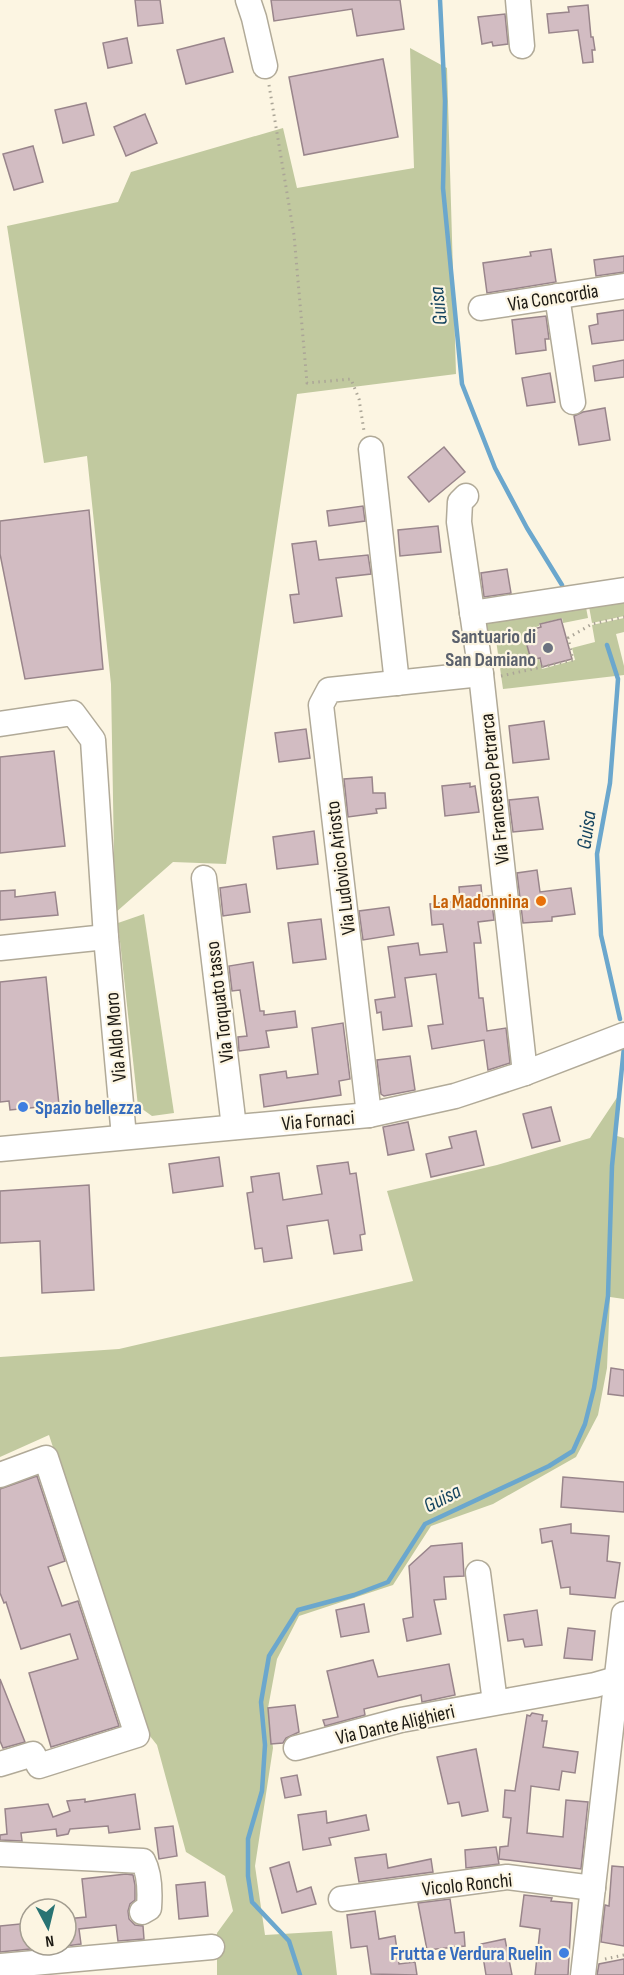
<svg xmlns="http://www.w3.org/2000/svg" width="624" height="1975" font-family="'Sofia Sans Condensed',sans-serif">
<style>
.green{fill:#c1c99f}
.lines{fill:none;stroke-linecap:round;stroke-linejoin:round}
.stream{stroke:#6ba7cd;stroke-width:4.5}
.building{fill:#d2bcc2;stroke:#99858b;stroke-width:1.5}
.minor-casing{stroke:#b1aa98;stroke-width:27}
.path{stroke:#aba597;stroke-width:3;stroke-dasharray:1.5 4.5;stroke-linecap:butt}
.minor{stroke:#fff;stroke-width:24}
.worship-dot{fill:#6b7280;stroke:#fcf5e2;stroke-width:2}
.food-dot{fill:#e8710a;stroke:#fcf5e2;stroke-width:2}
.shop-dot{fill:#3f7fe0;stroke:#fcf5e2;stroke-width:2}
.labels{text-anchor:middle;stroke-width:4.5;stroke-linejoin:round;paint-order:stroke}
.street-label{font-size:20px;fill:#1d1a14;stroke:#fcf5e2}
.worship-label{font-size:20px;font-weight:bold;fill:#5b616d;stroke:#fcf5e2;text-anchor:end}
.food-label{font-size:20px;font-weight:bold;fill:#c56008;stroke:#fcf5e2;text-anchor:end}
.shop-label{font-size:20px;font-weight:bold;fill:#366cbe;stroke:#fcf5e2;text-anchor:start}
.water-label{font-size:21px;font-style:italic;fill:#164560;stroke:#fcf5e2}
</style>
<rect width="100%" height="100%" fill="#fcf5e2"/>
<!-- green -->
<g class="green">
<path d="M410,48l37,20 9,306 -159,20 -71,470 -53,-2 -58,51 -4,-229 -24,-228 -43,7 -37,-237 111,-24 13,-30 152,-44 14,60 117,-20z"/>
<path d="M624,596v20l-32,7 -4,-22z"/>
<path d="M585,602l3,16 -25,5 -1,-5 -23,6v2l-9,3 2,6 -7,2 6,24 8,-2 3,10 33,-9 -3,-12 23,-6 -3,-17 32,-7v14l-8,2 8,32v9l-121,14 -7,-49 -10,1 -1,-16 3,-6z"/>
<path d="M144,914l30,199 -22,3 -14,-10 -20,-183z"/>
<path d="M618,1096l-1,40 7,2v161l-14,-2 -3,71 -9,47 -22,42 -83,47 -62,22 -38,59 -94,31 -22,43 -9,49 5,40 -18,118 10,69 67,-4 5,44h-120v-42l16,-22 -8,-35 -39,-24 -29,-107 -11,-14 -97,-296 -49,22v-100l119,-8 294,-68 -26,-90 110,-26 93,-27z"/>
</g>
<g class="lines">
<!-- stream -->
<g class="stream">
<path d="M440,0l5,101 -2,87 19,196 33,84 32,60 35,57"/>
<path d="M607,645l11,34 -1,14 -7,90 -13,71 4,81 19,84"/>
<path d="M300,1975l-11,-34 -37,-39 -4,-26v-37l14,-48 3,-46 -4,-43 8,-46 29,-46 56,-15 34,-13 37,-58 124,-58 24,-15 12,-27 9,-36 14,-92 4,-130 12,-119"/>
</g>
</g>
<!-- building -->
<g class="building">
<path d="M135,0h25l3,23 -25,3z"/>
<path d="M271,0h129l4,29 -47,7 -5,-27 -78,12z"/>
<path d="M588,5l3,32h2l2,13h-3l1,12 -10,1 -5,-33 -29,3 -2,-19 22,-2 -1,-5z"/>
<path d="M505,14l3,30 -15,2 -1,-4 -10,2 -4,-27z"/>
<path d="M127,38l5,25 -24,5 -5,-25z"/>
<path d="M224,38l9,34 -47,12 -9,-34z"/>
<path d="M383,59l15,78 -94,18 -15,-78z"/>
<path d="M86,103l8,32 -31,8 -8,-33z"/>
<path d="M145,114l12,29 -31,13 -12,-29z"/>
<path d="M33,146l10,36 -29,8 -11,-36z"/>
<path d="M551,249l5,33 -69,11 -4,-30 48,-7 -1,-4z"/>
<path d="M624,256v16l-28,4 -2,-16z"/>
<path d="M624,310v30l-32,4 -3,-18 9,-2 -1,-10z"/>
<path d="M546,316l3,23h-4l1,11 -30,4 -4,-34z"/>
<path d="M624,360v17l-29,4 -2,-15z"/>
<path d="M550,373l5,29 -28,4 -5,-28z"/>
<path d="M605,408l5,32 -31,5 -5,-29 9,-4z"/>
<path d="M444,447l21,25 -36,30 -21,-25z"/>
<path d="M363,506l2,15 -36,5 -2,-15z"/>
<path d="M89,510l14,159 -78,10 -25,-125v-33z"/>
<path d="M438,526l3,26 -41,4 -2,-26z"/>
<path d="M316,541l3,19 49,-5 3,19 -35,4 6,38 -48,7 -4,-28 9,-1 -7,-50z"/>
<path d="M507,569l4,24 -27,4 -3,-24z"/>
<path d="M561,619l11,40 -30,8 -2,-9 -9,2 -6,-22 8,-2 -2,-6 10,-3 -1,-3z"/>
<path d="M544,721l5,38 -36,4 -4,-37z"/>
<path d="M306,729l4,29 -31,4 -4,-29z"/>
<path d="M54,751l11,95 -65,7v-96z"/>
<path d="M372,777l1,16h12l1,15 -10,1 1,4 -29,4 -4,-38z"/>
<path d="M470,783v4l5,-1 4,26 -34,4 -3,-30z"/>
<path d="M538,797l5,32 -30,3 -4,-32z"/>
<path d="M314,831l4,33 -41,5 -4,-32z"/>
<path d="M537,870l3,22 31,-4 4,26 -23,3v4l-29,2 -6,-50z"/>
<path d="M246,884l4,28 -27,4 -3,-28z"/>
<path d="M481,885l1,12 9,-1 3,24 -16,2 3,21h-7l5,55h4l4,33 19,-3 4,35 -22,7 -4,-30 -52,9 -4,-23 15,-2 -7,-50 -31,4 7,48 -29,4 -2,-18 -4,1 -2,-13 20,-3 -7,-50 30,-4 2,12 27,-3 -4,-28 -11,1 -2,-21 30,-3 -1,-14z"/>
<path d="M15,890v7l40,-5 3,23 -58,5v-29z"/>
<path d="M389,907l5,28 -31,5 -4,-29z"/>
<path d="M321,919l5,40 -33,4 -5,-40z"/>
<path d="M253,962l7,49h4v4l31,-4 2,16 -31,4 3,16 -30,4 -1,-14 9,-1 -7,-46 -8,1 -3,-25z"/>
<path d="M46,977l13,128 -49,5 -1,-9 -9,1v-120z"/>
<path d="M343,1023l7,56 -11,2 2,14 -77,12 -4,-32 26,-4 1,7 31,-4 -6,-46z"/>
<path d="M410,1056l5,34 -31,6 -3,-2 -4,-34z"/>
<path d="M551,1107l9,34 -28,7 -9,-34z"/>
<path d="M408,1122l6,28 -26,5 -5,-28z"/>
<path d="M476,1131l8,34 -53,12 -5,-23 26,-6 -3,-11z"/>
<path d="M219,1157l4,29 -50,7 -4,-29z"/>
<path d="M348,1162l2,12 6,-1 9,61 -5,1 2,15 -28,4 -6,-34 -41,6 5,32 -28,4 -2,-14 -7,1 -8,-56 6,-1 -2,-15 28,-4 4,27 39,-6 -5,-28z"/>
<path d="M89,1185l5,105 -52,3 -2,-52 -40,2v-52z"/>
<path d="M611,1368l13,2v26l-16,-2z"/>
<path d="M37,1476l28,85 -17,6 14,39 16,-5 41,125 -68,21 -22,-74 49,-14 -8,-25 -49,15 -15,-47 -2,1 -4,-10v-104z"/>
<path d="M563,1477l61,5v30l-63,-5z"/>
<path d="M571,1524v9l38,3 -2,25 13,2 -5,35 -45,-4v-7l-9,1 -9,-47 -10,2 -2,-14z"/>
<path d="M462,1543l2,33 -20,1 2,22 -12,1 7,34 -34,7 -4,-22 10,-2 -4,-51 22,-20z"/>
<path d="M364,1604l5,28 -28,5 -5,-27z"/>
<path d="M537,1610l5,35 -17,2 -2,-8 -15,2 -4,-26z"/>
<path d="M568,1628l27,3 -3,29 -28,-2z"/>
<path d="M373,1660l5,17 71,-13 6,31 -33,7 -1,-7 -57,14 1,6 -40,11 -2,-6 15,-3 -11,-46z"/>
<path d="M0,1679l25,63 -22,6 -3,-7z"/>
<path d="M295,1705l4,27 -13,6 -3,5 -12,1 -3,-36z"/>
<path d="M532,1713l11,2 -1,6h5l-4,26 35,5 -3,21 -13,-2 -3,19 -28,-4 -4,47 36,4 3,-37 22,2 -7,67 -82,-10 1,-12 8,-1 3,-28 -8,-1 2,-27 10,1 12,-76 3,1z"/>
<path d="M476,1749l12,62 -26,5 -3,-14 -11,2 -11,-47z"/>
<path d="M297,1775l4,20 -16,3 -4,-20z"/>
<path d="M135,1794l5,35 -31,4 -1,-7 -38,3 -2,5 -11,2 -1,-7 -35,4 1,8 -22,-1v-5l7,-1 -2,-25 43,-5 5,13 17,-6 -3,-10 18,-2v3z"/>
<path d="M326,1811l1,12 39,-8 3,15 -40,8 2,7 -28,5 -5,-35z"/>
<path d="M173,1826l4,30 -18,3 -4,-31z"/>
<path d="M496,1847l3,17 -33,4 -1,-18z"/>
<path d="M386,1854l2,14 43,-9 2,13 -74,10 -4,-24z"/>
<path d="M289,1862l8,30 14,-5 5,17 -34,9 -12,-45z"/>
<path d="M612,1866l12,1v79l-23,-4 4,-37 4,1z"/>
<path d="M126,1874l7,1 2,10v15l-5,4 -2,7 1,8 6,6 8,1 1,13 -26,2 -2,-16 -37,4 2,15 -15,2v-27l20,-2 -4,-38z"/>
<path d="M205,1882l3,34 -29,3 -3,-34z"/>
<path d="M524,1895l28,3 -1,3 21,2 -4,72h-33l5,-46 -20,-3z"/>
<path d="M450,1899l5,34 9,-1 1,14 -38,4 -9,-47z"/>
<path d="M375,1911l4,28 16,-3 4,28 16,-2 2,13 -46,-1 -4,-28 -16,2 -4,-33z"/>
<path d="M30,1923v26l-30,3v-26z"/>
<path d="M505,1939l7,36h-26l-5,-31z"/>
<path d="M624,1959v16h-27l2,-11z"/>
</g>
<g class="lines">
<!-- minor casing -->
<g class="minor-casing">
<g id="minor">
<path d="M248,0l6,18 11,48"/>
<path d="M518,0l4,46"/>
<path d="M557,296l16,106"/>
<path d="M481,308l143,-22"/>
<path d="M371,449l26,234"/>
<path d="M466,496l-6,6 -1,20 22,152 44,399"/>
<path d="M472,613l152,-23"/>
<path d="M0,724l73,-11 20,27 13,197 18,200"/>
<path d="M204,878l30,249"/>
<path d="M0,948l106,-11"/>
<path d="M369,1115l-48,-410 8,-15 152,-16"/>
<path d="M0,1149l369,-34 86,-19 70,-23 99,-38"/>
<path d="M0,1475l46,-17 91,277 -98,31 -6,-12 -33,10"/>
<path d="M478,1573l17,129"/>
<path d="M296,1748l105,-28 194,-35 21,-6 8,-5"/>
<path d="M0,1854l143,7c7,13 7,33 6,47l-7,4"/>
<path d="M341,1899l166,-22 86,11"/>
<path d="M0,1966l212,-19"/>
<path d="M583,1975l41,-361"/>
</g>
</g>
<!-- path -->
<g class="path">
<path d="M269,85l25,150 13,148 44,-4 8,20 5,32"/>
<path d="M501,676l72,-16 -5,-22 24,-14 32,-7"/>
<path d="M605,1959l19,-4"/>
</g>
<!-- minor -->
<use href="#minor" class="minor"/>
</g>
<!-- markers -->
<circle class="worship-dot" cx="548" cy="648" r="6"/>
<circle class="food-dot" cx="541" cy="901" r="6"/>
<g class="shop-dot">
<circle cx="23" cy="1107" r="6"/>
<circle cx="564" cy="1953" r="6"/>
</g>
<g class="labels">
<!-- street labels -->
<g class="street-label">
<text transform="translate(553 297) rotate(-9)" y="7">Via Concordia</text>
<text transform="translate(494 789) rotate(-96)" y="7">Via Francesco Petrarca</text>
<text transform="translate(340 868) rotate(-97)" y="7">Via Ludovico Ariosto</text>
<text transform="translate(219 1002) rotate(-97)" y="7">Via Torquato tasso</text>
<text transform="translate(115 1037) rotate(-95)" y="7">Via Aldo Moro</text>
<text transform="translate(318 1120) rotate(-5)" y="7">Via Fornaci</text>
<text transform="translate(395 1724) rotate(-13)" y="7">Via Dante Alighieri</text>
<text transform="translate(467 1884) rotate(-6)" y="7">Vicolo Ronchi</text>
</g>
<!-- worship labels -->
<g class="worship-label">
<text x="536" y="643">Santuario di<tspan x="536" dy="23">San Damiano</tspan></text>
</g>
<!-- food labels -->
<g class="food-label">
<text x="529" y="908">La Madonnina</text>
</g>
<!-- shop labels -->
<g class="shop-label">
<text x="35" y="1114">Spazio bellezza</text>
<text x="552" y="1960" text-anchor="end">Frutta e Verdura Ruelin</text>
</g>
<!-- water labels -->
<g class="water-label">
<text transform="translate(438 306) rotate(-96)" y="7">Guisa</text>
<text transform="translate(586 830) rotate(-82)" y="7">Guisa</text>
<text transform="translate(442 1498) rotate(-27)" y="7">Guisa</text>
</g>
</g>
<!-- north arrow -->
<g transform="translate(48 1927) rotate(173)"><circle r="28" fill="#fcf5e2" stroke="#a39d90" stroke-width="1.5"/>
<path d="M0-4.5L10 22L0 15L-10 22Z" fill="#287373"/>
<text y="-9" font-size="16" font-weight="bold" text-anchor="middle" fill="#1d1a14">N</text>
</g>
</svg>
